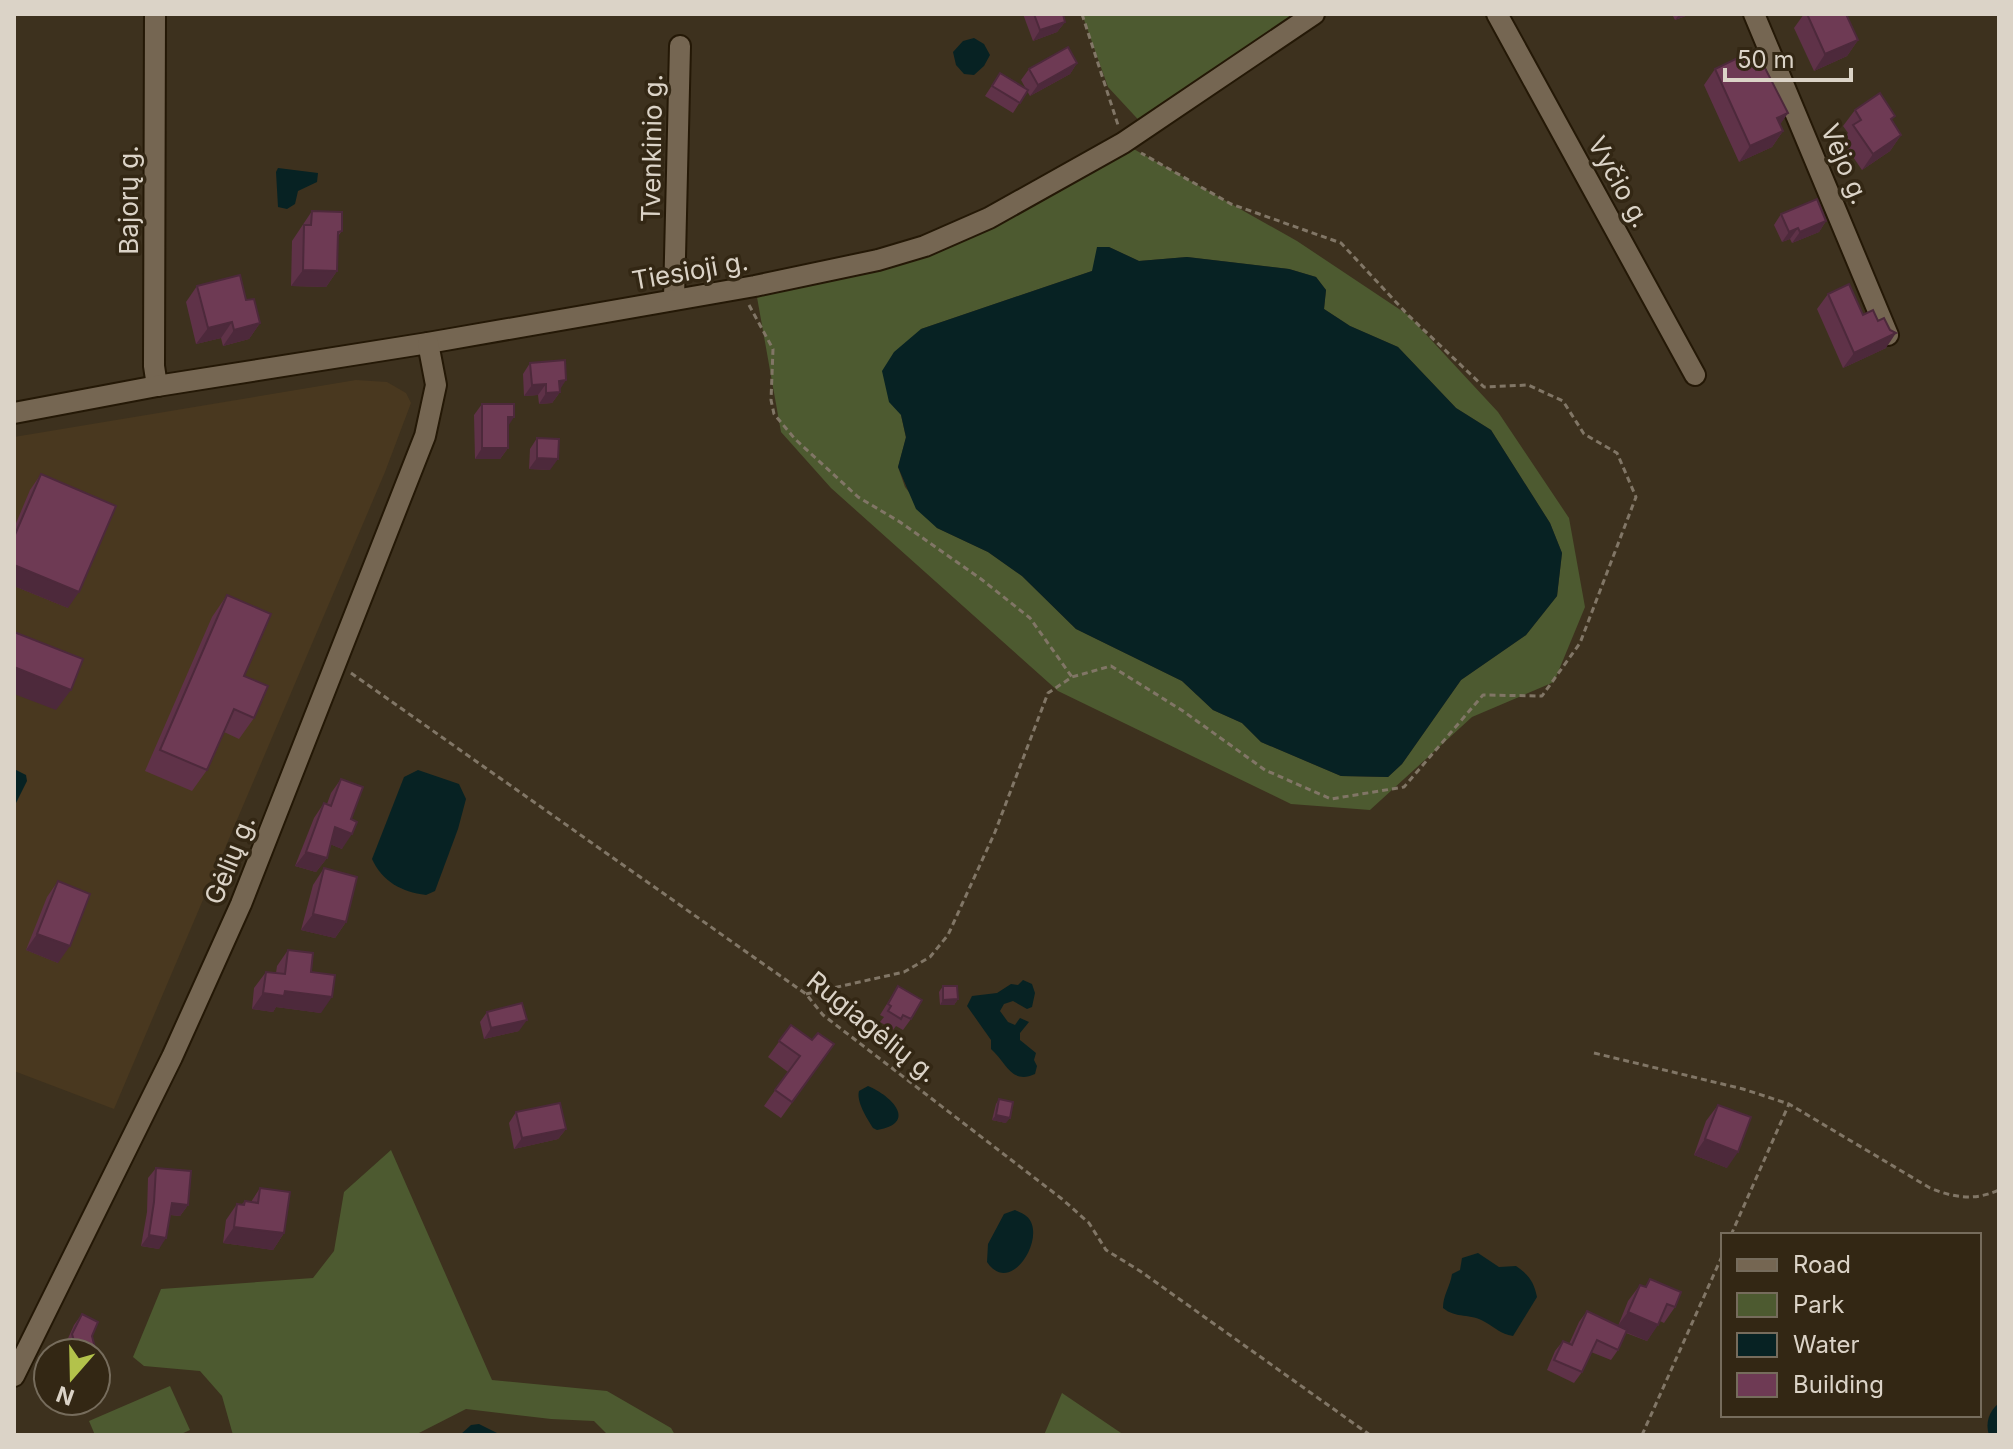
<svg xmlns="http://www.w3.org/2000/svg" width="2013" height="1449" font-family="Inter,sans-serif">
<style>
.built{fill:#49381f}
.green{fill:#4d5a30;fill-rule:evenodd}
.water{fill:#072223}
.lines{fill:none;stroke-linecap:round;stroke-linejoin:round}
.minor-casing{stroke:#241806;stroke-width:24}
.path{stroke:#817666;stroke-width:3;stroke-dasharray:6 4;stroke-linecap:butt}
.minor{stroke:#756652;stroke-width:20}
.wall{fill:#5f3248}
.shaded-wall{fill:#4d293b}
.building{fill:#6e3a54;stroke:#4d293b;stroke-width:2}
.labels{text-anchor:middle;stroke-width:7;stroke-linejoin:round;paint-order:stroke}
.street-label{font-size:26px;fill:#dbd3c7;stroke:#332714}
</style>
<rect width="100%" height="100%" fill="#3d311e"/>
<!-- built -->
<path class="built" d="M356,380l31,2 19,11 5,10 -26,69 -271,637 -100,-38v-634z"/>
<!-- green -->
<g class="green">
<path d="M1082,14h232l-168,114 -38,-41z"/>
<path d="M1123,143l174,98 111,74 90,97 71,106 16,89 -31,75 -82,35 -102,93 -79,-6 -233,-113 -227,-203 -50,-56 -26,-146 123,-26zM1109,247l30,14 48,-4 102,12 27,8 10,13 -2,19 26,17 48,21 58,61 35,22 59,93 12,30 -5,43 -31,39 -65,45 -59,84 -14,13 -47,-1 -80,-34 -19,-19 -29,-13 -31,-29 -106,-52 -54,-53 -34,-24 -51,-24 -32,-41 -7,-20 8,-29 -5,-23 20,-86 171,-58z"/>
<path d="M391,1150l101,230 115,11 64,37 4,7h-67l-14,-14 -43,-2 -85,-10 -51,26h-182l-11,-39 -22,-25 -56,-5 -11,-9 28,-68 152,-11 21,-27 10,-59z"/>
<path d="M170,1386l20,44 -11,5h-84l-6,-14z"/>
<path d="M1062,1393l62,42h-80z"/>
</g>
<!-- water -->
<g class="water">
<path d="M974,38l10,6 6,11 -6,11 -10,9 -10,-1 -8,-9 -3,-13 10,-11z"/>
<path d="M278,168l40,5 -1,9 -19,9 -3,13 -8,5 -9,-2 -2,-35z"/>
<path d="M1097,247h12l30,14 48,-4 102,12 27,8 10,13 -2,19 26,17 48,21 58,61 35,22 59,93 12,30 -5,43 -31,39 -65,45 -59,84 -14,13 -47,-1 -80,-34 -19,-19 -29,-13 -31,-29 -106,-52 -54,-53 -34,-24 -51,-24 -21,-19 -18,-42 8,-30 -5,-22 -12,-13 -7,-31 12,-19 27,-23 171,-58z"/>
<path d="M14,769l12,6 1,6 -13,26z"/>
<path d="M418,770l41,14 7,15 -8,30 -23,62 -9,4c-25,-3 -44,-14 -54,-36l32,-82z"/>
<path d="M1023,980l9,4 3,9 -3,14 -5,2 -14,-8 -9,3 -4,7 8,11 7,3 5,-7 9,4 -9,11v7l16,13 -2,7 3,6 -2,8c-24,11 -29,-12 -44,-25v-9l-24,-34 5,-10 25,-3 14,-9 7,1z"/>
<path d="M868,1086c24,10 50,37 9,44l-4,-2c-6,-9 -17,-27 -14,-37z"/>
<path d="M1015,1210c6,3 13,5 16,12 11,23 -22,73 -44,40l1,-18 16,-30z"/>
<path d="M1478,1253l21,14 17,-1c13,9 18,16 21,31l-24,39c-13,-2 -17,-8 -28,-14 -14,-9 -29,-3 -42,-14 0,-13 7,-21 9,-34l8,-4 2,-12z"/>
<path d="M1999,1403v32h-10c-4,-12 0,-24 10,-32z"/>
<path d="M479,1424l22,11h-41l11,-10z"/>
</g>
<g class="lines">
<!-- minor casing -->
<g class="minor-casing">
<g id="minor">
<path d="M155,14l-1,352 3,20"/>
<path d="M1497,14l198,361"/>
<path d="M1754,14l134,321"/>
<path d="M674,299l6,-253"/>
<path d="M14,413l143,-27 271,-43 327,-57 123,-26 47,-14 64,-28 134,-75 191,-129"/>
<path d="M14,1376l158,-319 69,-153 184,-468 11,-51 -8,-42"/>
</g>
</g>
<!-- path -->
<g class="path">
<path d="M1082,14l36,111"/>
<path d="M749,305l24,44 -2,51 3,14 21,25 63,58 42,25 81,57 49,39 42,59"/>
<path d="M351,673l455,321 17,21 239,184 27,24 17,27 34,21 230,164"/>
<path d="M806,994l98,-22 26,-15 18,-22 47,-103 53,-139 24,-16 39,-11 72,45 82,59 66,29 73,-12 79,-92 59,1 38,-53 56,-146 -19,-44 -33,-19 -21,-33 -35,-16 -44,2 -76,-72 -67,-72 -110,-39 -90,-51"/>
<path d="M1594,1053l149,36 46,15 141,84c25,10 44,13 69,2"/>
<path d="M1731,1235l58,-131"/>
<path d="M1642,1435l81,-181"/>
</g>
<!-- minor -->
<use href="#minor" class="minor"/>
</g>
<!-- wall -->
<g class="wall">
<path d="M1023,14h40l2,8 -8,10 -24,9z"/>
<path d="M1672,14h19l-16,6z"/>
<path d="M1804,14h42l12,26 -11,16 -33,15 -20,-43z"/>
<path d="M1077,63l-7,11 -40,22 -3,-5 -14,22 -28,-17 15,-23 26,16 -5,-9 8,-11z"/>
<path d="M1715,69l41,1 32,43 -8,11 3,7 -11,16 -33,15 -35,-77z"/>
<path d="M1855,110l46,25 -11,16 -28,19 -20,-29 6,-8 -5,-7z"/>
<path d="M312,211l30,20 -4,5 -1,35 -11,16 -35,-1 1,-45z"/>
<path d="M1781,214l45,7 -7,11 -27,11 -2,-4 -8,3 -8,-17z"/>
<path d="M197,286l49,14 14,23 -11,16 -26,7 -2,-8 -25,6 -10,-42z"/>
<path d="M1828,294l35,21 15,6 8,27 -43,20 -26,-59z"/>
<path d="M530,363l29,27 1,2 -8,11 -13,1 -1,-9 -14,1 -1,-22z"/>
<path d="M482,404l26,44 -8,11h-25l-1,-44z"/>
<path d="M537,438l13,32 -21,-1 1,-20z"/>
<path d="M41,474l27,134 -54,-22v-58l16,-38z"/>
<path d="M227,595l27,123 -15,21 -15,-7 -17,38 -15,21 -47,-20 67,-154z"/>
<path d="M341,779l10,40 -9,30 -12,-5 -3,14 -11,14 -21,-6 19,-48 10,-15 3,1 4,-11z"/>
<path d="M324,868l22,54 -11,16 -34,-8 12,-45z"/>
<path d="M58,881v82l-32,-13 21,-53z"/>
<path d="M288,950l33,63 -45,-6 -3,5 -21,-3 2,-21 12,-16 10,1 1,-7z"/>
<path d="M898,986l13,33 -8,11 -7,-4 -3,4 -13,-8 4,-5 -4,-2z"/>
<path d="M943,986l15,13 -4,6h-14l-1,-13z"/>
<path d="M487,1012l32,19 -35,8 -4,-17z"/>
<path d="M791,1025l21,15 22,4 -53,74 -17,-12 24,-34 -20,-15z"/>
<path d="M999,1099l7,24 -14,-3 4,-16z"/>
<path d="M1718,1105l9,63 -33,-13 12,-34z"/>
<path d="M516,1112l50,17 -8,10 -44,10 -5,-26z"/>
<path d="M156,1168l32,37 -8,11 -10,-1 -11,34 -18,-3 6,-34 1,-34z"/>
<path d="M260,1188l24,45 -11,17 -50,-7 3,-23 11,-16h5l3,-3 6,1z"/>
<path d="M1650,1279l25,28 -11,16 -4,-2 -13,20 -21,-8 -8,17 -7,10 -20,-8 -9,20 -8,11 -27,-13 8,-19 8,-10 6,3 10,-22 8,-11 31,15 10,-25 12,-16 5,2z"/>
<path d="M82,1314l10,22 6,24 -2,4v-11h-35l5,-2 -1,-6 9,-20z"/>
</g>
<!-- shaded-wall -->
<g class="shaded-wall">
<path d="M1681,14h10l-16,6 4,-5z"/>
<path d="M1065,22l-8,10 -24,9 7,-11z"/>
<path d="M1858,40l-11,16 -33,15 11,-17z"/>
<path d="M1077,63l-7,11 -40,22 8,-11z"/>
<path d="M1788,113l-11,16v-11z"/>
<path d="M1783,131l-11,16 -33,15 11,-16z"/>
<path d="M1901,135l-11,16 -28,19 11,-16z"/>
<path d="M1826,221l-7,11 -27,11 8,-11z"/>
<path d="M1798,228l-8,11 -8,3 7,-10z"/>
<path d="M303,270l34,1 -11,16 -35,-1z"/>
<path d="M232,322l-11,16 -25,6 12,-16z"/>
<path d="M260,323l-11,16 -26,7 11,-16z"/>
<path d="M1896,333l-10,15 -43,20 11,-15z"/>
<path d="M566,380l-7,11v-10z"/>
<path d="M546,384l-8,11 -14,1 8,-11z"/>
<path d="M560,392l-8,11 -13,1 7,-11z"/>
<path d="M508,417h6l-7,11z"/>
<path d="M482,448h26l-8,11h-25z"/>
<path d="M537,458l21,1 -8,11 -21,-1z"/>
<path d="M14,565l65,27 -11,16 -54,-22z"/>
<path d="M14,667l57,23 -15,20 -42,-16z"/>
<path d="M335,827l17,7 -10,15 -17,-7z"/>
<path d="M306,852l21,6 -11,14 -21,-6z"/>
<path d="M313,914l33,8 -11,16 -34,-8z"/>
<path d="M37,934l33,12 -12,17 -32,-13z"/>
<path d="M285,991l47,6 -11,16 -45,-6 -3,5 -21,-3 11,-16z"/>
<path d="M958,999l-4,6h-14l3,-5z"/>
<path d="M527,1020l-8,11 -35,8 7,-11z"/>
<path d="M996,1115l14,3 -4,5 -14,-3z"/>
<path d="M566,1129l-8,10 -44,10 8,-11z"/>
<path d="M1705,1139l33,13 -11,16 -33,-13z"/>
<path d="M172,1203l16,2 -8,11 -16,-2z"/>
<path d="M234,1227l50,6 -11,17 -50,-7z"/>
<path d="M149,1235l17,3 -7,11 -18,-3z"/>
<path d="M1628,1312l30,13 -11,16 -31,-13z"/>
</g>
<!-- building -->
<g class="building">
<path d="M1034,14h29l2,8 -25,8z"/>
<path d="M1807,14h39l12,26 -33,14z"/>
<path d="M1068,47l9,16 -39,22 -9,-16z"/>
<path d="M1748,53l8,17 8,-4 24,47 -11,5 6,13 -33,15 -35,-77z"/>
<path d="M1000,73l28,17 -8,13 -28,-17z"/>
<path d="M1880,93l15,23 -4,3 10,16 -28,19 -20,-29 8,-5 -6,-10z"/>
<path d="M1817,199l9,22 -26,11 -2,-4 -9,4 -8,-18z"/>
<path d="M312,211l30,1v19l-4,1 -1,39 -34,-1 1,-45h7z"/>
<path d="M240,275l6,25 8,-1 6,24 -26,7 -2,-8 -24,6 -11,-42z"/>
<path d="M1849,284l14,31 10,-5 5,11 6,-3 6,12 6,3 -42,20 -26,-59z"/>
<path d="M565,360l1,20 -7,1 1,11 -14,1v-9l-14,1 -2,-22z"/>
<path d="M482,404h32v13h-6v31h-26z"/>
<path d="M537,438l22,1 -1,20 -21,-1z"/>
<path d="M41,474l75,32 -37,86 -65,-27v-28z"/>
<path d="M227,595l44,19 -27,62 24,10 -14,32 -20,-9 -27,61 -47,-20z"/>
<path d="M14,632l69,27 -12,31 -57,-23z"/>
<path d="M341,779l22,8 -12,32 6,3 -5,12 -17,-7 -8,31 -21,-6 18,-49 7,3z"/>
<path d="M324,868l33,9 -11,45 -33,-8z"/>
<path d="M58,881l32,13 -20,52 -33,-12z"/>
<path d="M288,950l25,3 -2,19 24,3 -3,22 -47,-6 -1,5 -21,-3 3,-21 19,2z"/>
<path d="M898,986l24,14 -11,19 -8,-4 -2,4 -13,-8 3,-5 -3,-2z"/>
<path d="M943,986h14l1,13 -15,1z"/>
<path d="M522,1003l5,17 -36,8 -4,-16z"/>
<path d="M791,1025l21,15 6,-7 16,11 -42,58 -17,-12 25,-34 -21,-15z"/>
<path d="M999,1099l14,3 -3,16 -14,-3z"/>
<path d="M560,1103l6,26 -44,9 -6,-26z"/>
<path d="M1718,1105l33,12 -13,35 -33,-13z"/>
<path d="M156,1168l35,3 -3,34 -16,-2 -6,35 -17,-3 5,-33z"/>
<path d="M260,1188l30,4 -6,41 -50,-6 3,-23 7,1 1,-4 13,2z"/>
<path d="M1650,1279l31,13 -6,15 -8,-3 -9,21 -30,-13 12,-27 6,2z"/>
<path d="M1587,1311l40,19 -9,20 -21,-10 -15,32 -28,-12 9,-19 9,4z"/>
<path d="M82,1314l16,8 -6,14 6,24 -2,1v-8h-34v-1l14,-4 -4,-14z"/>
</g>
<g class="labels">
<!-- street labels -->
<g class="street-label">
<text transform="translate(652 148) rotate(-89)" y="9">Tvenkinio g.</text>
<text transform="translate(1845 164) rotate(67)" y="9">Vėjo g.</text>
<text transform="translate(1619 182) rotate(61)" y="9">Vyčio g.</text>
<text transform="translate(129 200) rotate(-90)" y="9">Bajorų g.</text>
<text transform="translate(690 271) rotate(-10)" y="9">Tiesioji g.</text>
<text transform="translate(230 860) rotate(-68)" y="9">Gėlių g.</text>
<text transform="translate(872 1027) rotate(39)" y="9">Rugiagėlių g.</text>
</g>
</g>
<!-- border -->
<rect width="2013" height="1449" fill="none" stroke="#dbd3c7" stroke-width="32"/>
<!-- legend -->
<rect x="1721" y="1233" width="260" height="184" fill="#332714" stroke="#766c5c" stroke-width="2"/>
<rect x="1737" y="1259" width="40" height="12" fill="#756652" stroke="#766c5c" stroke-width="2"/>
<text x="1793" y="1273" font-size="24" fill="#dbd3c7">Road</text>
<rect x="1737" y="1293" width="40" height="24" fill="#4d5a30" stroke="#766c5c" stroke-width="2"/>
<text x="1793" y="1313" font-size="24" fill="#dbd3c7">Park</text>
<rect x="1737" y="1333" width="40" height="24" fill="#072223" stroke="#766c5c" stroke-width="2"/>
<text x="1793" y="1353" font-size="24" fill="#dbd3c7">Water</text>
<rect x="1737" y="1373" width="40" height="24" fill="#6e3a54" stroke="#766c5c" stroke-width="2"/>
<text x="1793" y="1393" font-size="24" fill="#dbd3c7">Building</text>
<!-- north arrow -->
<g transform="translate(72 1377) rotate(200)"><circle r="38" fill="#332714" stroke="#766c5c" stroke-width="2"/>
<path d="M0-6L14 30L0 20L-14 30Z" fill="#b3c24b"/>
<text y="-12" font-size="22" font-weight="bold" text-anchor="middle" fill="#dbd3c7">N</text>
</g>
<!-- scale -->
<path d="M1725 68v12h126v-12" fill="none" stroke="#dbd3c7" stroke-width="4"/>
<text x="1737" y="68" font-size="24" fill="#dbd3c7" stroke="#332714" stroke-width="6" paint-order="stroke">50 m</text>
</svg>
